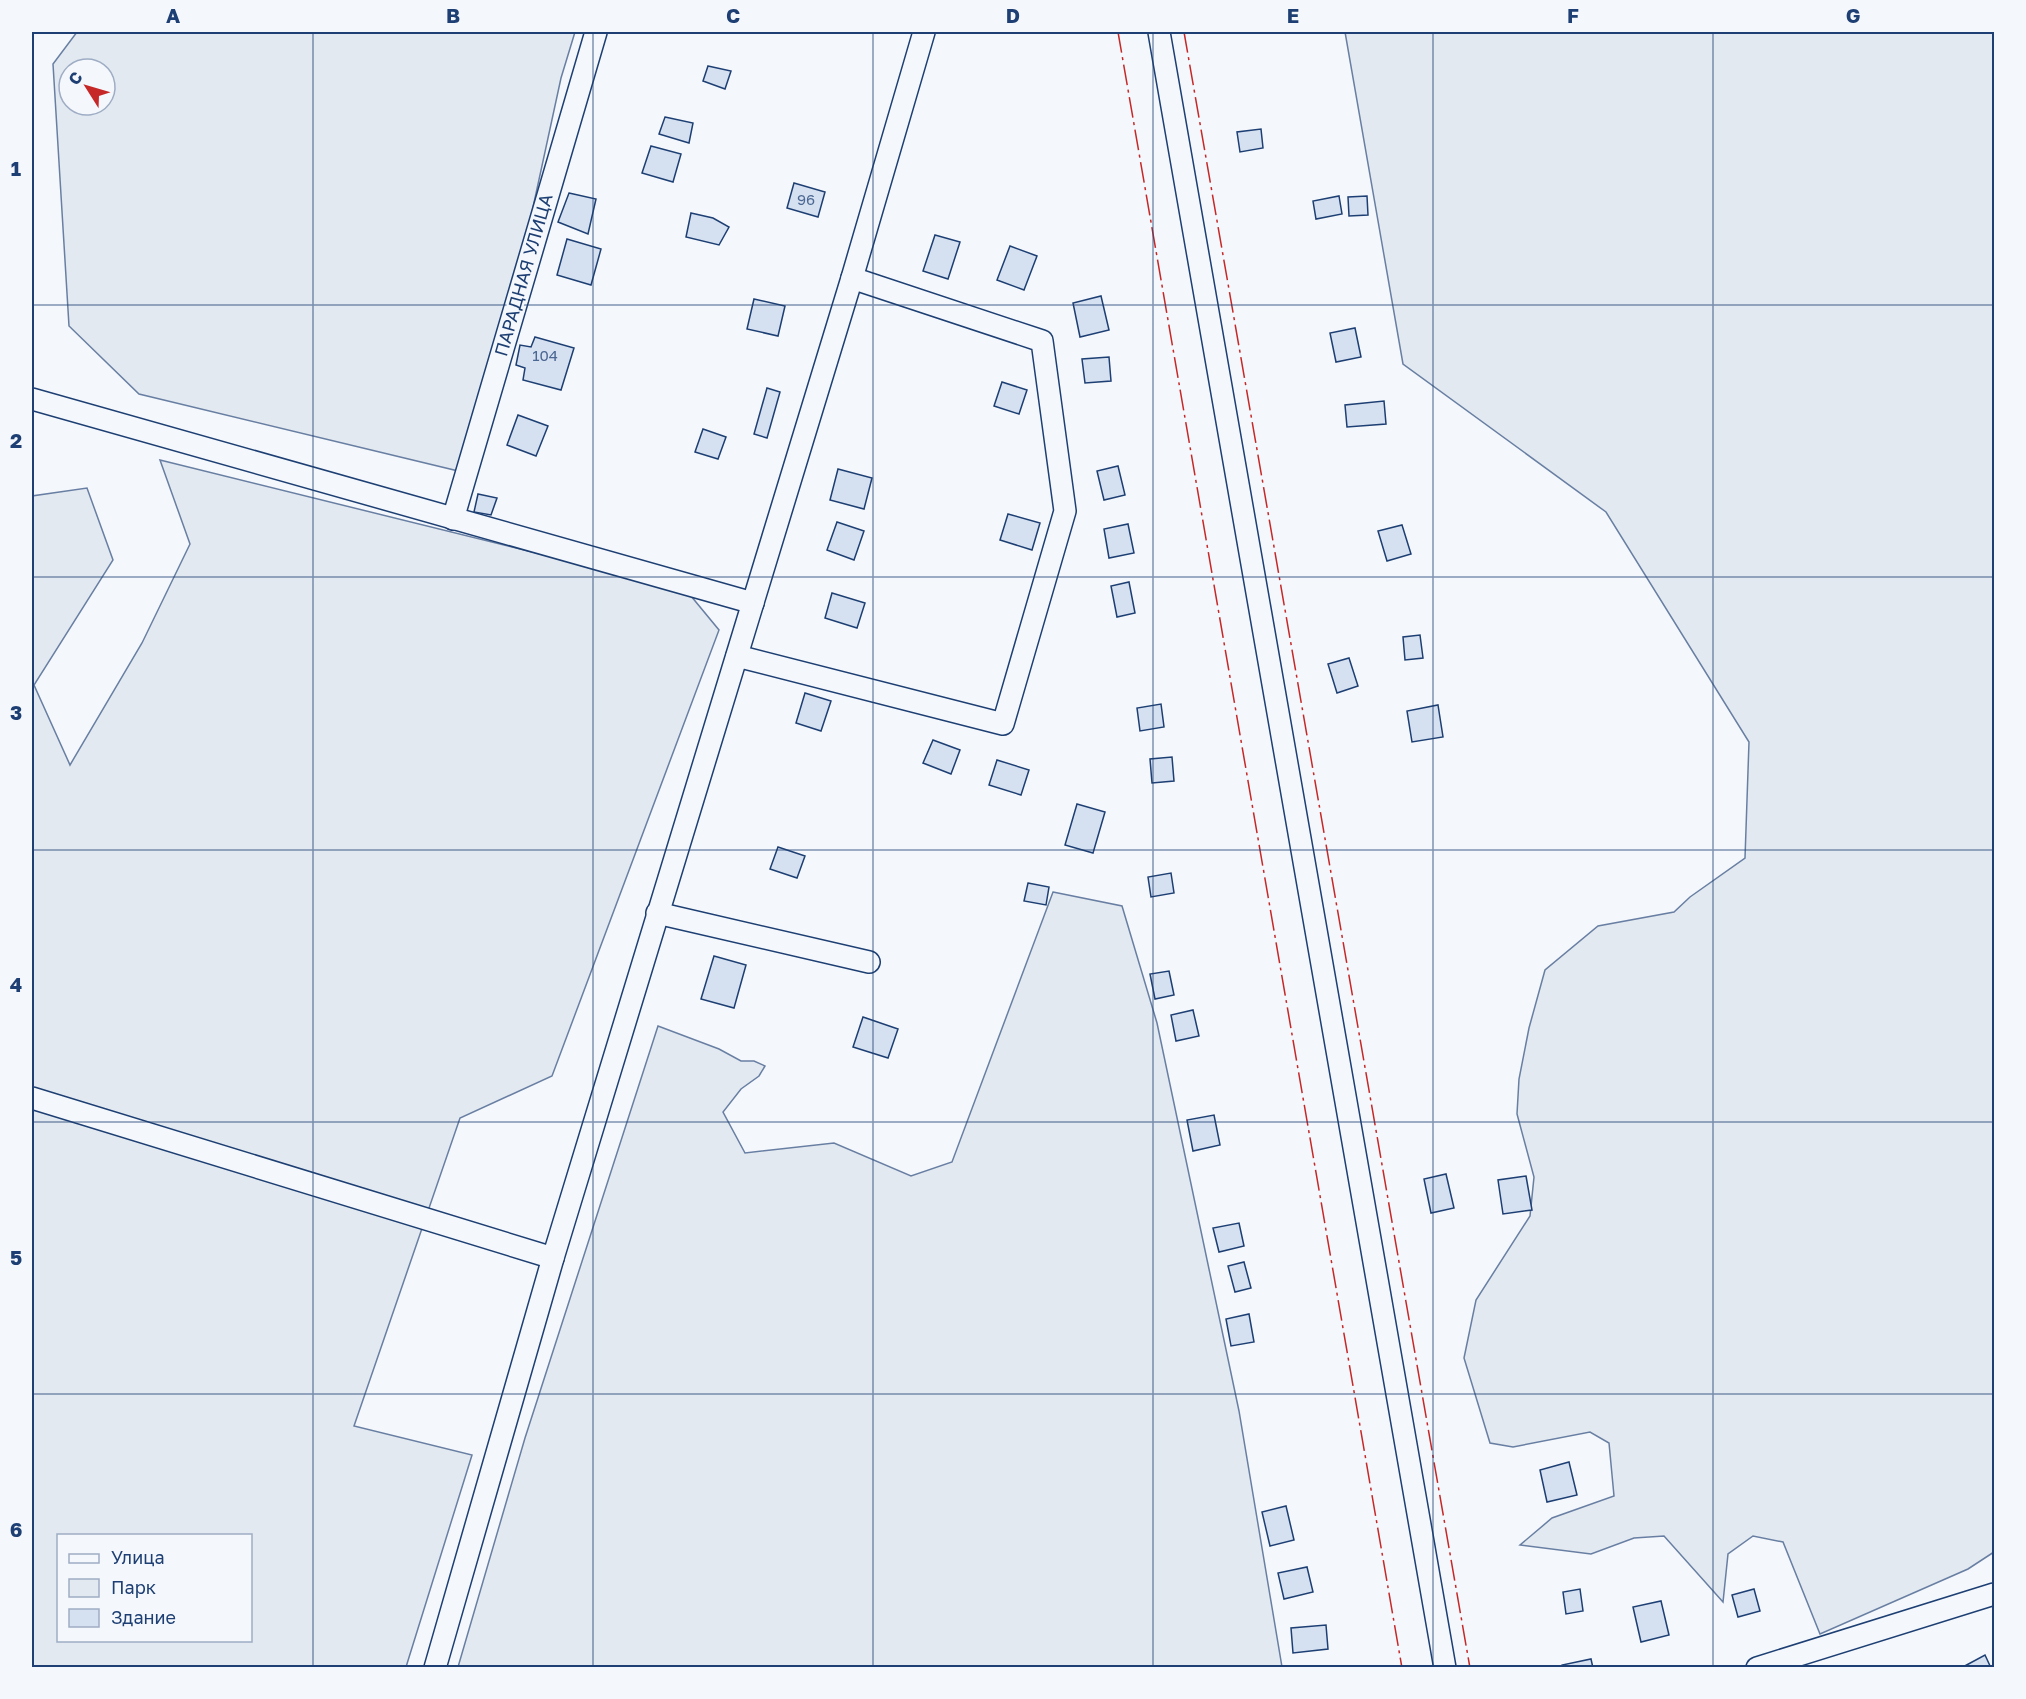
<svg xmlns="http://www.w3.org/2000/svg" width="2026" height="1699" font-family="'Golos Text',sans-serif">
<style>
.green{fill:#e3e9f0;stroke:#687fa3;stroke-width:1.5;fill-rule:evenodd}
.building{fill:#d5e0f0;stroke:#1d3f73;stroke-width:1.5}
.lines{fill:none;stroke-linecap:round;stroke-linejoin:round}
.minor-casing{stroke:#1d3f73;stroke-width:24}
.minor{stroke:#f4f7fb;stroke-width:21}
.power{stroke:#c62828;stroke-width:1.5;stroke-dasharray:21 4.5 3 4.5;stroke-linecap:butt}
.grid{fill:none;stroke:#1d3f73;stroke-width:1.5;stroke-opacity:0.55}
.labels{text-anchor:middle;stroke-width:4.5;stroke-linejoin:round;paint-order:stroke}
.number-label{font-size:15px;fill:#4b6792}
.street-label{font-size:18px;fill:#1d3f73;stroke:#f4f7fb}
.neatline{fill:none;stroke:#1d3f73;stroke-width:2}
.grid-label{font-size:20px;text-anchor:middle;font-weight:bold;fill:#1d3f73}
</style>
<rect width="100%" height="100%" fill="#f4f7fb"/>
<!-- green -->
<g class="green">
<path d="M77,32h498l-14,46 -86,397 -336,-81 -70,-68 -16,-262zM69,69h36v36h-36z"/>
<path d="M1345,32h649v1520l-26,17 -148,65 -37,-92 -30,-6 -25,18 -5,48 -59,-66 -30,2 -43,16 -71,-9 32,-27 62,-22 -5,-53 -19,-11 -77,15 -23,-4 -26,-85 12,-58 54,-84 4,-39 -17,-63 2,-35 10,-51 16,-58 53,-44 76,-14 16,-15 55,-39 4,-116 -143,-230 -203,-148z"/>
<path d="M160,460l526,130 33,40 -167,446 -92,42 -106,308 118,29 -66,212h-374v-1171l55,-8 26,72 -79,125 36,80 72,-122 48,-99zM58,1536h192v104h-192z"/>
<path d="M1053,892l69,14 35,117 82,388 43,256h-824l67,-229 133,-412 61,23 22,12h13l11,5 -6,10 -18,13 -18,23 22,41 89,-10 77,33 41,-14z"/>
</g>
<!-- building -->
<g class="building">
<path d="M708,66l23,5 -6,18 -22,-8z"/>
<path d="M665,117l28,6 -4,20 -30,-9z"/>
<path d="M1261,129l2,19 -23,4 -3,-20z"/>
<path d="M651,146l30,8 -8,28 -31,-9z"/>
<path d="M794,183l31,9 -7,25 -31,-9z"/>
<path d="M569,193l27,6 -8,35 -30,-12z"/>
<path d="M1339,196l3,18 -26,5 -3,-18z"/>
<path d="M1367,196l1,19 -19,1 -1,-19z"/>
<path d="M691,213l22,5 16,9 -10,18 -33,-8z"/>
<path d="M935,235l25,7 -12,37 -25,-8z"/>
<path d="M567,239l34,10 -10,36 -34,-10z"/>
<path d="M1010,246l27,10 -13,34 -27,-10z"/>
<path d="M1101,296l8,34 -29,7 -7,-34z"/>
<path d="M754,299l31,7 -7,30 -31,-7z"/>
<path d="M1355,328l6,29 -25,5 -6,-29z"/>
<path d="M535,337l39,11 -13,42 -38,-10 2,-12 -9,-3 4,-20 11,2z"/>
<path d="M1109,357l2,24 -26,2 -3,-24z"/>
<path d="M1002,382l25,8 -8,24 -25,-8z"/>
<path d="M767,388l13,4 -13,46 -13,-4z"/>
<path d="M1384,401l2,23 -39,3 -2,-22z"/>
<path d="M518,415l30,11 -12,30 -29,-11z"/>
<path d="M703,429l23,8 -8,22 -23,-7z"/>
<path d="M1118,466l7,29 -21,5 -7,-29z"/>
<path d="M838,469l34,9 -8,31 -34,-9z"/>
<path d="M478,494l19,4 -6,17 -17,-3z"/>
<path d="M1008,514l32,9 -8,27 -32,-10z"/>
<path d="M837,522l27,9 -10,29 -27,-10z"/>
<path d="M1128,524l6,29 -25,5 -5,-29z"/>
<path d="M1402,525l9,29 -24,7 -9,-30z"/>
<path d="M1129,582l6,31 -18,4 -6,-31z"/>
<path d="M832,593l33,10 -8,25 -32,-10z"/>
<path d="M1420,635l3,23 -18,2 -2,-23z"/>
<path d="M1349,658l9,28 -21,7 -9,-29z"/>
<path d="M805,693l26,8 -10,30 -25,-8z"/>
<path d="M1161,704l3,23 -24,4 -3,-23z"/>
<path d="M1438,705l5,32 -31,5 -5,-31z"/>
<path d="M933,740l27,10 -9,24 -28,-11z"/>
<path d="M1172,757l2,24 -22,2 -2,-24z"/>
<path d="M997,760l32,10 -8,25 -32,-10z"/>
<path d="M1077,804l28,8 -12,41 -28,-8z"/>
<path d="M778,847l27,9 -8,22 -27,-9z"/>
<path d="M1171,873l3,20 -23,4 -3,-20z"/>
<path d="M1028,883l21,4 -3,18 -22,-4z"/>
<path d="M714,956l32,9 -12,43 -33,-9z"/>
<path d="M1169,971l5,24 -19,4 -5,-25z"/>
<path d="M1193,1010l6,26 -23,5 -5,-26z"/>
<path d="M863,1017l35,12 -10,29 -35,-11z"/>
<path d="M1214,1115l6,30 -27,6 -6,-31z"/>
<path d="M1446,1174l8,34 -23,5 -7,-34z"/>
<path d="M1526,1176l6,34 -29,4 -5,-34z"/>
<path d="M1239,1223l5,23 -25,6 -6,-24z"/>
<path d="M1244,1262l7,26 -16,4 -7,-26z"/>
<path d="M1249,1314l5,28 -23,4 -5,-27z"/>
<path d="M1569,1462l8,33 -30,7 -7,-32z"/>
<path d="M1286,1506l8,34 -24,6 -8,-34z"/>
<path d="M1307,1567l6,25 -29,7 -6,-26z"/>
<path d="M1580,1589l3,22 -17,3 -3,-22z"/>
<path d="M1754,1589l6,22 -22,6 -6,-22z"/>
<path d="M1661,1601l8,34 -28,7 -8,-35z"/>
<path d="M1326,1625l2,24 -35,4 -2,-25z"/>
<path d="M1985,1655l6,13h-30z"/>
<path d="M1591,1659l2,9h-31v-3z"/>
</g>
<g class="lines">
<!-- minor casing -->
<g class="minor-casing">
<g id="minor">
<path d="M1159,32l286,1636"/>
<path d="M32,399l721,204"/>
<path d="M453,519l143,-487"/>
<path d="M737,656l266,68 62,-213 -23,-170 -190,-63"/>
<path d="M657,913l212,49"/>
<path d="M32,1098l521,160"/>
<path d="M435,1668l118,-410 299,-980 72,-246"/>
<path d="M1757,1668l237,-74"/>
</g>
</g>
<!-- minor -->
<use href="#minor" class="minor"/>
<!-- power -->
<g class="power">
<path d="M1118,32l284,1636"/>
<path d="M1184,32l286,1636"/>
</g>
</g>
<!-- grid -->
<path class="grid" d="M313,32v1636M593,32v1636M873,32v1636M1153,32v1636M1433,32v1636M1713,32v1636M32,305h1962M32,577h1962M32,850h1962M32,1122h1962M32,1394h1962"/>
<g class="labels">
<!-- number labels -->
<g class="number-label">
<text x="806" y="205">96</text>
<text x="545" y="361">104</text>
</g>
<!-- street labels -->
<g class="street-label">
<text transform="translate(524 275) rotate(-74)" y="6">ПАРАДНАЯ УЛИЦА</text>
</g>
</g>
<!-- border -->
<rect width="2026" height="1699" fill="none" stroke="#f4f7fb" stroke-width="66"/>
<!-- legend -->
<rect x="57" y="1534" width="195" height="108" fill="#f4f7fb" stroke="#9eadc5" stroke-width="1.5"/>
<rect x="69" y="1554" width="30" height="9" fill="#f4f7fb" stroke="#9eadc5" stroke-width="1.5"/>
<text x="111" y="1564" font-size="18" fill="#1d3f73">Улица</text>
<rect x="69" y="1579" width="30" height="18" fill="#e3e9f0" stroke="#9eadc5" stroke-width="1.5"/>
<text x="111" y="1594" font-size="18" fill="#1d3f73">Парк</text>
<rect x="69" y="1609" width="30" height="18" fill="#d5e0f0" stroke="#9eadc5" stroke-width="1.5"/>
<text x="111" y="1624" font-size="18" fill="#1d3f73">Здание</text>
<!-- north arrow -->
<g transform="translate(87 87) rotate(307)"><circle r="28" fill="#f4f7fb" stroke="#9eadc5" stroke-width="1.5"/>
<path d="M0-4.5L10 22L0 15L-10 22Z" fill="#c62828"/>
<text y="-9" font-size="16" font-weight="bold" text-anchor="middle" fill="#1d3f73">С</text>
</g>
<rect x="33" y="33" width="1960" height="1633" class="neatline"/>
<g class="grid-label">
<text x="173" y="23">A</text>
<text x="453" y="23">B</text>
<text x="733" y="23">C</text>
<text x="1013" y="23">D</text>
<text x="1293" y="23">E</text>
<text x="1573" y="23">F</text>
<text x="1853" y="23">G</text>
<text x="16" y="176">1</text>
<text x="16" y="448">2</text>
<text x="16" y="720">3</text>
<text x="16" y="992">4</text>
<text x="16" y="1265">5</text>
<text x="16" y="1537">6</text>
</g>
</svg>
